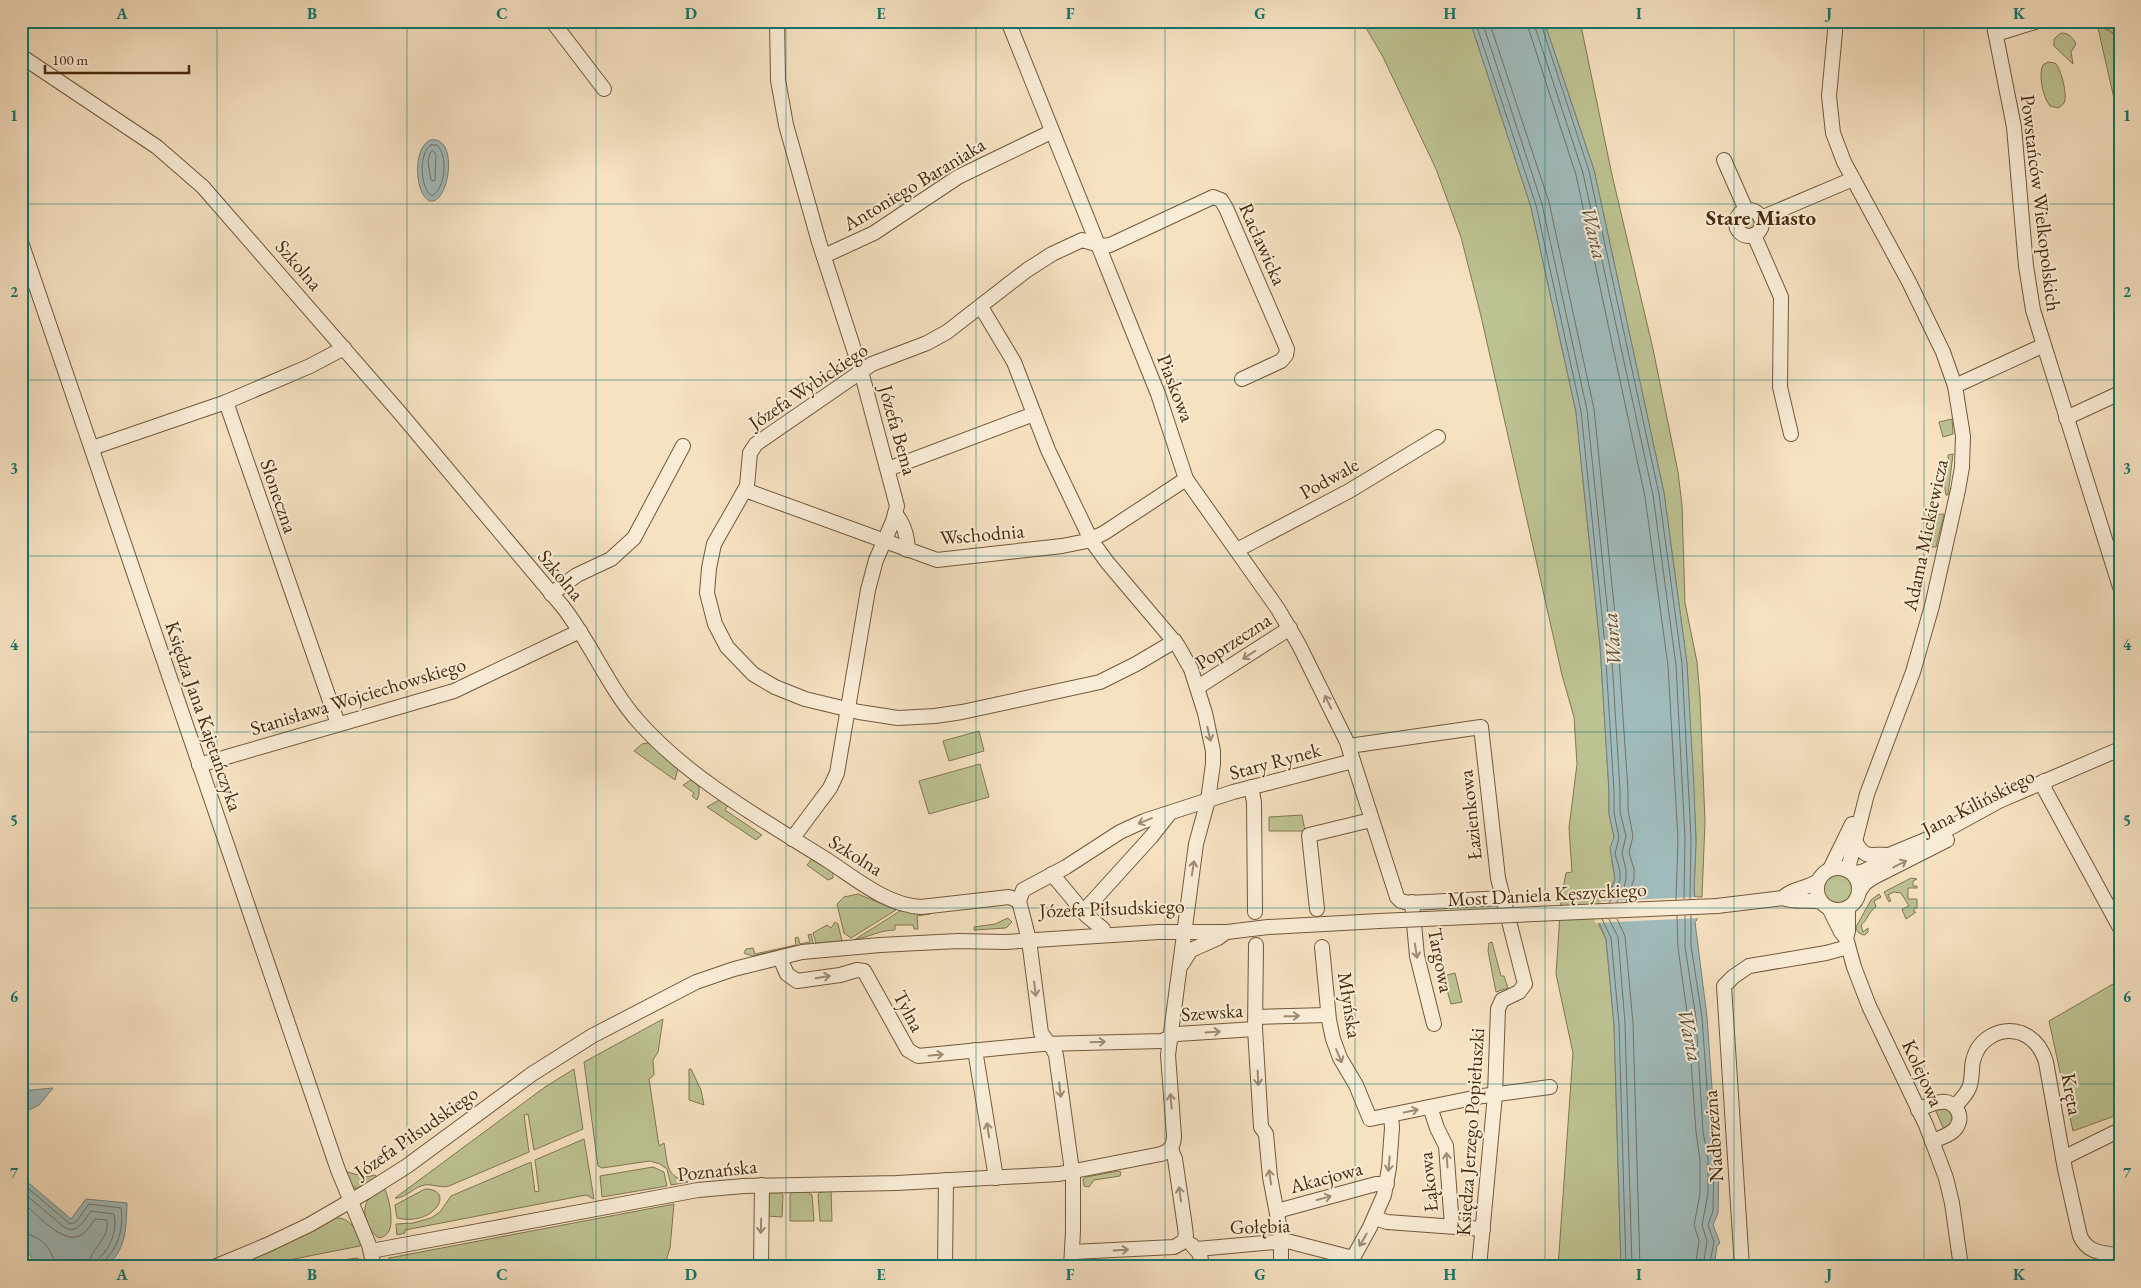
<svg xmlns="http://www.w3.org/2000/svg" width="2141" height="1288" font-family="'EB Garamond',serif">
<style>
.green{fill:#bdc292;stroke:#827650}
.water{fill:#a0bbbc;stroke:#7c8176}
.pier{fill:#f6e1c1}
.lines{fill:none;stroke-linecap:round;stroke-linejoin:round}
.shore{stroke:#747264;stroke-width:1}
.minor-casing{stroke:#73583a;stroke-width:16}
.minor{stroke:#f9ecd7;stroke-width:14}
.minor-bridge-casing{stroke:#73583a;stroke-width:16;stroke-linecap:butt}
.minor-bridge{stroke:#f9ecd7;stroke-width:14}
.oneway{stroke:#a08b72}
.grid{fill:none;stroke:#0f766e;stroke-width:1;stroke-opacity:0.55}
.labels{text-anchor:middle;stroke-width:4;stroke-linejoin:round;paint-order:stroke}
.street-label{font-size:20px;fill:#472a0d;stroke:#f9ecd7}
.neighbourhood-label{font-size:21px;font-weight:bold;fill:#472a0d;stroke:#f9ecd7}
.water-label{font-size:21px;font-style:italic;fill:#5d4e39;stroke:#f9ecd7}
.neatline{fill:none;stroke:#0f766e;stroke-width:2}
.grid-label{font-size:16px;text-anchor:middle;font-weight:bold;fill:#0f766e}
</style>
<rect width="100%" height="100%" fill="#f6e1c1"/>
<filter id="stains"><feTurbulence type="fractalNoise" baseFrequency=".004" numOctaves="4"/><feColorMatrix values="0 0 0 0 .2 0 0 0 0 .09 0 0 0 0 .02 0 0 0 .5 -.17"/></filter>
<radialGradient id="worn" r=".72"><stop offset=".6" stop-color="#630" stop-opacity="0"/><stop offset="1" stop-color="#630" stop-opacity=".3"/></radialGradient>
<!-- green -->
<g class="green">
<path d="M1362,21h108l61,186 45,205 24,233 9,146v23l5,23 -2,25 3,17 -8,18 -8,28 7,14 8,85 7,243h-63l15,-214 -17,-79 5,-75 5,-26 6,-1 -3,-44 8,-64 -3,-47 -12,-42 -81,-359 -20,-79 -25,-68 -53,-112z"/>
<path d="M1544,21h36l32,154 41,174 25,123 4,33 3,98 12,59 3,35 5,125 -3,75h-7l-1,-7 2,-53 -9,-173 -23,-171 -70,-323z"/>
<path d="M2103,21h17v17l-19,-14z"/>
<path d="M2100,25l20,14v86l-22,-97z"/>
<path d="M2061,33c7,0 12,4 15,11l-5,8 2,12 -19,-18v-7z"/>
<path d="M2048,62l7,1c6,5 13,33 9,40 -2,3 -3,3 -6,5l-8,-2c-7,-8 -12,-32 -7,-41z"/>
<circle cx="1749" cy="223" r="8"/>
<path d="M1952,419l1,15 -10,3 -4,-15z"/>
<path d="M1953,454l-5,41h-2l-4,-25 4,-1v-3h-5v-2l7,-2v-7z"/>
<path d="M1944,514l-8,33h-7l-3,-32z"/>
<path d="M979,731l5,20 -35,10 -6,-20z"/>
<path d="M647,743l7,2 24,23 -3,12 -41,-29 8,-7z"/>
<path d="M980,764l9,33 -60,17 -10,-33z"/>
<path d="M691,780l8,6v9l-2,5 -5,-4 2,-3 -11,-8z"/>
<path d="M719,800l10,4 -4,6 37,25 -6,5 -49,-33z"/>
<path d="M1302,815l3,16h-36v-14z"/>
<path d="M814,859l19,13v6l-5,2 -21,-15 4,-5z"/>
<circle cx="1838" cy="889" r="14"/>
<path d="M1911,878l6,1 -4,2v5h4v2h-9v11h9v9h-3v4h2l-10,7 -4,-10 7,-3 -8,-13 -7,-1 -6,3 3,6 -2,1 -5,-10z"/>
<path d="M858,894l38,16 -45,28 -7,-5 -7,-29 7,-7z"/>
<path d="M1879,894l2,3 -7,4 2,6c-8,5 -8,13 -15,18l2,7 5,-4v4l-3,3c-4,0 -9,-3 -9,-8l15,-27z"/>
<path d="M900,911l30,3 -13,2 1,13h-4l-1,-4h-18v5c-15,0 -26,7 -41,10z"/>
<path d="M1008,918l4,4 -6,6 -32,2v-3l21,-3z"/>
<path d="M835,922l3,2 4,17 -26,2 -3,-10 14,-8 4,3z"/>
<path d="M811,934l3,13 -27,1 -35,8 -8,-3 2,-4 7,-1 2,6 41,-9 -1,-7 3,-1 2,7 10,-2 -2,-7z"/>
<path d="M1492,942l9,34h3l4,12 -12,4 -8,-41 1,-8z"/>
<path d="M1455,973l7,29 -11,2 -8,-28z"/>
<path d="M2120,980v134l-47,17 -24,-110z"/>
<path d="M663,1019l-5,33 -5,8 1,15 -5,4 10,67 5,-3c4,21 1,33 24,39l-17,3 -4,-16 -7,-5 -10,-3 -48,7 -4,-2 -14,-104z"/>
<path d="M574,1069l9,60 -49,21 -6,-36 -4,1 5,37 -80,34c-9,3 -19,-4 -28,0 -9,3 -17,13 -26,12l150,-111z"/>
<path d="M689,1069h2l10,21 3,15 -15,-5z"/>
<path d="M1946,1107l8,8 -1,8 -9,7 -9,-21z"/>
<path d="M584,1139l10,60 -8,-4 -181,35v3l-8,2 -1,-11 17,-1 18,-5 9,-6 11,-16 80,-34 4,30 4,-1 -4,-31z"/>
<path d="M653,1167l11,5 3,14 -65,11 -2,-21z"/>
<path d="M345,1168l2,4 19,5 9,-2 4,4c-23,12 -25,16 -36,-9z"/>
<path d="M1118,1171l3,1 -1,4 -26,4 -5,7 -5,-1 -1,-7 3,-2z"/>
<path d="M384,1188c5,8 10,34 5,43 -2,4 -6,6 -10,7 -11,-7 -19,-26 -11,-38 4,-6 11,-9 16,-12z"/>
<path d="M425,1189c31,0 10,38 -28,29l-2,-13z"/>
<path d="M831,1191l1,30h-12l-2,-27 2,-2z"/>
<path d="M780,1192l3,3 -1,22 -15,-1v-23z"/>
<path d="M792,1192h16l4,3 2,26h-24v-26z"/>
<path d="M674,1204l-4,44 -6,19h-296l17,-3 4,-6z"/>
<path d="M335,1218c15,-1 21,12 26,24l-1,4 -107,21h-25z"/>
<path d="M357,1258l6,3 4,6h-31l-1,-6z"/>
</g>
<!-- water -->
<g class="water">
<path d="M1470,21h74l50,149 70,323 23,171 7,123 2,58 -2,45 3,30 -2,2 12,95 8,113 4,29 -1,54 -5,12 7,18 -3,3 -3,21h-93l-7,-243 -8,-85 -9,-22 2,-8 13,-21 3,-9 -4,-25 -1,-6 4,-11 -5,-23v-23l-9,-146 -24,-233 -45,-205z"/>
<path d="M430,140c30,-5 19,65 0,61 -14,-4 -19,-51 0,-61z"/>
<path d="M53,1088l-14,17 -18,9v-23z"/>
<path d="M21,1183l9,1 41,35 15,-20 41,4c-1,24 0,49 -23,64h-67l-8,-13 -8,-3z"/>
</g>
<!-- pier -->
<path class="pier" d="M1697,897l2,21 -104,5 -1,-6 7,-16z"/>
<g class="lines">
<!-- shore -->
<g class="shore">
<path d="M1475,21l61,184 45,206 24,234 9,146v22l5,24 -4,17 5,17v8l-3,11 -8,13"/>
<path d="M1482,21l60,183 45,206 24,234 9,146v22l6,24 -4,17 4,17v9l-3,13 -6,10"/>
<path d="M1489,21l60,181 45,207 24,235 10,146v20l5,26 -4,17 5,16v10l-8,23"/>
<path d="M1526,21l50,154 69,322 23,169 10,173 -2,61"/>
<path d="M1533,21l50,152 70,322 23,170 9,173 -1,61"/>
<path d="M1540,21l49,150 70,323 23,170 9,174 -1,61"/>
<path d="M431,145h6c11,10 9,43 -5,51 -12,-7 -14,-43 -1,-51z"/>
<path d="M433,151l3,3 -1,26 -2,1 -2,-1 -3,-18 2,-9z"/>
<path d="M1691,915v31l11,71 8,114 4,28 -1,52 -5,14 6,17 -5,25"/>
<path d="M1677,916l1,32 10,71 8,113 4,28v34l-6,31 5,16 -4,26"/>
<path d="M1685,916v31l11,71 7,113 5,29v34l-6,31 5,16 -4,26"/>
<path d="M1602,919l9,19 8,86 7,243"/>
<path d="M1609,919l9,18 7,86 7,244"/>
<path d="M1617,919l8,17 8,87 7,244"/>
<path d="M21,1188l8,1 41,35 6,-2 13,-18 32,4c3,20 -3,41 -18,54l-1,5"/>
<path d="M21,1194l5,1 38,32c14,8 19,-6 27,-16l23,3c3,13 -1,28 -10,39 -4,5 -8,6 -8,14"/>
<path d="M21,1202c16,10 42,46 62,32 5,-4 8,-10 12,-15l12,1c3,20 -18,29 -19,47"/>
<path d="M21,1233c18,1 33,16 34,34"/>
</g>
<!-- minor casing -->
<g class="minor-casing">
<g id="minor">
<path d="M552,21l52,68"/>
<path d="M777,21l1,59 8,45 33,117 42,129 36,135 -4,15 -17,39 -8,30 -31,183 -7,15 -38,51"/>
<path d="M1008,21l150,373 28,85 92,130 21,36 48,97 50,155 4,4 8,2 93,-5"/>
<path d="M1836,21l-7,75 4,37 11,29 65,120 34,70 12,34 8,50 -1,31 -4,23 -26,116 -19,66 -46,122 -19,75"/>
<path d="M1993,21l21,106 12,139 7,44 87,277"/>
<path d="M1996,34l42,-13"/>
<path d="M21,56l136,91 46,40 197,226 163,194c28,36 45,80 75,114 50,57 125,99 189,139 28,18 59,45 94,47l88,-10 10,4"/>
<path d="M1724,160l22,50"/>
<circle cx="1749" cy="223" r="13"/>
<path d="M1761,218l92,-39"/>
<path d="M1754,235l27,62 -1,90 11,47"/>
<path d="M21,242l317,928 31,75 5,22"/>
<path d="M824,256l50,-23 84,-56 93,-45"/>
<path d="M1955,386l87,-40"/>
<path d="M2066,418l54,-25"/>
<path d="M92,448l134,-46"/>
<path d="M888,469l146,-55"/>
<path d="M745,490l192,70 125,-14 25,-5 17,-8 82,-54"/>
<path d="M895,514c8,7 14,26 12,36"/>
<path d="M1237,550l112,-59 89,-54"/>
<path d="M551,594l26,-19 34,-16 23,-21 49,-92"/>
<path d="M1175,641l-39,23 -36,18 -138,30 -27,4 -37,2 -39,-6 -54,-13 -30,-12 -22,-13 -26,-27 -12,-23 -8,-31 2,-25 5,-24 33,-58 3,-33 6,-9 116,-80 55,-21 20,-11 80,-62 25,-16 30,-14 21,6 7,-1 103,-48 8,3 5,8 61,141 -1,6 -5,6 -39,18"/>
<path d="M1198,687l92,-59"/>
<path d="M338,724l-112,-322 84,-36 34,-18"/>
<path d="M1349,746l132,-19 17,151 27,106 -6,8 -17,8 -4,9 -3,86 -16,172"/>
<path d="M199,765l255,-74 126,-60"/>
<path d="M2044,781l1,9 75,138"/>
<path d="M1251,787l3,15 1,110"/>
<path d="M1855,841c11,20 15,12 34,14"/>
<circle cx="1838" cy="889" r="21"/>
<path d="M1830,869l22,-45"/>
<path d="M1853,873l9,-1 16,-8 11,-9 46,-19 64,-35 121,-52"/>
<path d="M1052,874l34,41 17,14"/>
<path d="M1860,890l5,-7 9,-6 73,-37"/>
<path d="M1783,898c7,-9 24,-9 35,-17"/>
<path d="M1412,902l5,54 17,68"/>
<path d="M1717,906l66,-8c12,5 25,1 38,4"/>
<path d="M1829,908l12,24 5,6"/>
<path d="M1848,908v23l-2,7 8,29 15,39 57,119 20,53 6,25 9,64"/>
<path d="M1317,909l-8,-74 62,-15"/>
<path d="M1083,912l68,-75 19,-24"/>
<path d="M1256,945l-1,84 6,98 5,7 4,43 11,58v32"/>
<path d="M1322,947l7,73 4,19 7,19 16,27 14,34 113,-23 67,-9"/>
<path d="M1182,964l9,-14 27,-12 8,-6"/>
<path d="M783,965l4,9 10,7 43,-6 17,-5 7,1 44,79 10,6 124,-12 120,-3 15,-7 78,-5"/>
<path d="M1256,1017l72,-2"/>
<path d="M975,1050l21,128"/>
<path d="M1955,1106c5,-5 11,-11 14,-18 4,-9 2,-19 4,-27 5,-22 27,-35 48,-28 13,5 21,16 25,29l19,107 15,67c8,18 23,16 40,20"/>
<path d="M1430,1107l7,21 9,18 6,80"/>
<path d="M1918,1110c7,-3 15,-8 23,-8 14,-2 24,14 15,26 -5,7 -16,10 -24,13"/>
<path d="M2063,1158l57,-28"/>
<path d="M1277,1211l99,-27h11"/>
<path d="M1375,1218l12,4 96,7"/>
<path d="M1192,1245l8,9 2,13"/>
<path d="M1197,1249l90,-8 66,17"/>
<path d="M371,1251l327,-61 46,-4 153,-3 162,-9 102,-20c9,-3 13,-8 13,-18l-6,-81 28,-211 12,-44 5,-36v-13l-8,-38 -14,-44 -13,-23 -71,-84 -16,-22 -43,-90 -34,-88 -33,-55"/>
<path d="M1072,1252l102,-5 9,-5 3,-6 -1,-9 -10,-68 -4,-10"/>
<path d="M214,1267l53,-22 42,-20 57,-33 41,-26 125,-92 60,-38 104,-54 38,-13 68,-17 78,-7 78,-4 47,1 154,-10h68l41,-5 111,-6"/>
<path d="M761,1267l1,-82"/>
<path d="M945,1267l1,-87"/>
<path d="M1071,1267l2,-36v-53l-17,-123 -3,-6 -12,-16 -12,-93 -10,-39 4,-11 43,-23 54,-35 24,-11 89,-29 120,-31"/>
<path d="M1348,1267l22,-40 14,-32 5,-27 3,-40 -1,-13"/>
<path d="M1742,1267l-18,-281 9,-9 16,-11 77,-13 22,-6"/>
</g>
</g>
<!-- minor -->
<use href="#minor" class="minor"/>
<!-- minor-bridge casing -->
<g class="minor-bridge-casing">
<path id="minor-bridge" d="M1379,921l338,-15"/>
</g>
<!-- minor-bridge -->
<use href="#minor-bridge" class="minor-bridge"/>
</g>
<!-- one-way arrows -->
<defs><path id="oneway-shaft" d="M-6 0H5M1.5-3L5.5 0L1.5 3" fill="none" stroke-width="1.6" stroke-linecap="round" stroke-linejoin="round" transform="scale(1.25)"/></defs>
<g class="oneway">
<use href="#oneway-shaft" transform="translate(1249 655) rotate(147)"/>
<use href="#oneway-shaft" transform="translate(1328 702) rotate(-116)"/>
<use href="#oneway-shaft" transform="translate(1209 734) rotate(77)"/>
<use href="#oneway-shaft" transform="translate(1145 821) rotate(158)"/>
<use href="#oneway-shaft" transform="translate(1900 864) rotate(-27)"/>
<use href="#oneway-shaft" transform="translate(1193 868) rotate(-81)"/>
<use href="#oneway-shaft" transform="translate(1416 951) rotate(81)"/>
<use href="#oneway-shaft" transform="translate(823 977) rotate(-9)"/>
<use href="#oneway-shaft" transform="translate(1035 989) rotate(83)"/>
<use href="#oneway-shaft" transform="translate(1292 1016) rotate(-1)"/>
<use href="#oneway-shaft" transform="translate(1213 1032) rotate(-4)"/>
<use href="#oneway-shaft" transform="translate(1098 1042) rotate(-2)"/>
<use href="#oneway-shaft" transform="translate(936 1055) rotate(-6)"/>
<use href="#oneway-shaft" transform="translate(1339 1056) rotate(67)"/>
<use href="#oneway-shaft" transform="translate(1258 1078) rotate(87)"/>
<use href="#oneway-shaft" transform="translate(1060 1090) rotate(83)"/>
<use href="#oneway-shaft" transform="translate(1171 1101) rotate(-95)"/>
<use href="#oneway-shaft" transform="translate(1411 1111) rotate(-12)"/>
<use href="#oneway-shaft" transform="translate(988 1130) rotate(-99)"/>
<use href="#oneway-shaft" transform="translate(1447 1160) rotate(-94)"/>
<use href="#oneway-shaft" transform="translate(1389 1164) rotate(95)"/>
<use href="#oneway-shaft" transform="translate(1270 1177) rotate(-98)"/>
<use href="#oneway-shaft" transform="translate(1180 1194) rotate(-98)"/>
<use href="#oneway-shaft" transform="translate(1324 1198) rotate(-15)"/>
<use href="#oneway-shaft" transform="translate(761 1226) rotate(91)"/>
<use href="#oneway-shaft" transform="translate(1363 1240) rotate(120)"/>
<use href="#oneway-shaft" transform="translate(1121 1250) rotate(-3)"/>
</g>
<!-- grid -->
<path class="grid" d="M217,21v1246M407,21v1246M596,21v1246M786,21v1246M976,21v1246M1165,21v1246M1355,21v1246M1545,21v1246M1734,21v1246M1924,21v1246M21,204h2099M21,380h2099M21,556h2099M21,732h2099M21,908h2099M21,1084h2099"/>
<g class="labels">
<!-- street labels -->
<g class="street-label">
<text transform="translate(914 184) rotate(-31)" y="7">Antoniego Baraniaka</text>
<text transform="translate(2041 203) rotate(83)" y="7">Powstańców Wielkopolskich</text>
<text transform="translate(1263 244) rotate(66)" y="7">Racławicka</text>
<text transform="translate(299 265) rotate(49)" y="7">Szkolna</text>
<text transform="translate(808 386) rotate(-34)" y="7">Józefa Wybickiego</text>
<text transform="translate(1176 388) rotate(69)" y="7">Piaskowa</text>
<text transform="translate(898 430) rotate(74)" y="7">Józefa Bema</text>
<text transform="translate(1329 478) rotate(-29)" y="7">Podwale</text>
<text transform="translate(279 496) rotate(71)" y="7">Słoneczna</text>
<text transform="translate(982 534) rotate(-5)" y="7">Wschodnia</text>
<text transform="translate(1925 535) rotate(-78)" y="7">Adama Mickiewicza</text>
<text transform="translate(561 575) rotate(50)" y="7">Szkolna</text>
<text transform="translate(1233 641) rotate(-33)" y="7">Poprzeczna</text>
<text transform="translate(358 696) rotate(-17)" y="7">Stanisława Wojciechowskiego</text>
<text transform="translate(204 716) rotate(71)" y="7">Księdza Jana Kajetańczyka</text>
<text transform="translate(1275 761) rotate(-15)" y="7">Stary Rynek</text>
<text transform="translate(1978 802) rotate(-27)" y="7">Jana Kilińskiego</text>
<text transform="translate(1470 815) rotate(-96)" y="7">Łazienkowa</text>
<text transform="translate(856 855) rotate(32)" y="7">Szkolna</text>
<text transform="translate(1547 894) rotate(-3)" y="7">Most Daniela Kęszyckiego</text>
<text transform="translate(1112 908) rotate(-2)" y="7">Józefa Piłsudskiego</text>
<text transform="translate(1441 960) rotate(79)" y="7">Targowa</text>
<text transform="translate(1350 1005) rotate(81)" y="7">Młyńska</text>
<text transform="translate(909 1011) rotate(62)" y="7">Tylna</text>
<text transform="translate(1212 1012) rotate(-4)" y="7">Szewska</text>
<text transform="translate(1923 1073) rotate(65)" y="7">Kolejowa</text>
<text transform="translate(2072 1094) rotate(80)" y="7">Kręta</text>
<text transform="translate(416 1132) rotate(-35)" y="7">Józefa Piłsudskiego</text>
<text transform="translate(1470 1132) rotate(-86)" y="7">Księdza Jerzego Popiełuszki</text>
<text transform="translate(1713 1136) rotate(-94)" y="7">Nadbrzeżna</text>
<text transform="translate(717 1170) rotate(-6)" y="7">Poznańska</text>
<text transform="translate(1326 1177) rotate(-15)" y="7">Akacjowa</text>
<text transform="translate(1428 1182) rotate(-96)" y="7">Łąkowa</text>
<text transform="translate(1260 1226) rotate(-2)" y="7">Gołębia</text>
</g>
<!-- neighbourhood labels -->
<g class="neighbourhood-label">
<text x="1761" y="225">Stare Miasto</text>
</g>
<!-- water labels -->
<g class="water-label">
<text transform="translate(1594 233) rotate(76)" y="7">Warta</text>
<text transform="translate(1612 639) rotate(-95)" y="7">Warta</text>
<text transform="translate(1690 1035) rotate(78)" y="7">Warta</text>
</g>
</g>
<!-- margin -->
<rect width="2141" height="1288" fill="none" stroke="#f6e1c1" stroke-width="55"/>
<!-- scale -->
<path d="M45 65v8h144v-8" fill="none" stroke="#472a0d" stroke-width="2.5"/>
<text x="52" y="65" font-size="15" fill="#472a0d" stroke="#f9ecd7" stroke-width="4" paint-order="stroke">100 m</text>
<rect x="28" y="28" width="2086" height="1232" class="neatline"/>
<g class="grid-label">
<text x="122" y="19">A</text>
<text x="312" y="19">B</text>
<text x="502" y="19">C</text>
<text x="691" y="19">D</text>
<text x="881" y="19">E</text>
<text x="1070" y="19">F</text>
<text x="1260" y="19">G</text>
<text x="1450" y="19">H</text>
<text x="1639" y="19">I</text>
<text x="1829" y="19">J</text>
<text x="2019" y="19">K</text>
<text x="14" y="121">1</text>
<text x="2127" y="121">1</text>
<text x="14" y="297">2</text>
<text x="2127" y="297">2</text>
<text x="14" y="474">3</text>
<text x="2127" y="474">3</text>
<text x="14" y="650">4</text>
<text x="2127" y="650">4</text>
<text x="14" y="826">5</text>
<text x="2127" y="826">5</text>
<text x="14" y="1002">6</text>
<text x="2127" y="1002">6</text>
<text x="14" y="1178">7</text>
<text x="2127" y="1178">7</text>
<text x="122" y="1280">A</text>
<text x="312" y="1280">B</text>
<text x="502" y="1280">C</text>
<text x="691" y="1280">D</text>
<text x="881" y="1280">E</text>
<text x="1070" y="1280">F</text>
<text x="1260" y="1280">G</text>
<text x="1450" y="1280">H</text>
<text x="1639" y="1280">I</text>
<text x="1829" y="1280">J</text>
<text x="2019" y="1280">K</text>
</g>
<rect width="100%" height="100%" filter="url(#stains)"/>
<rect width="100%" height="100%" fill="url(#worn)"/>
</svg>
